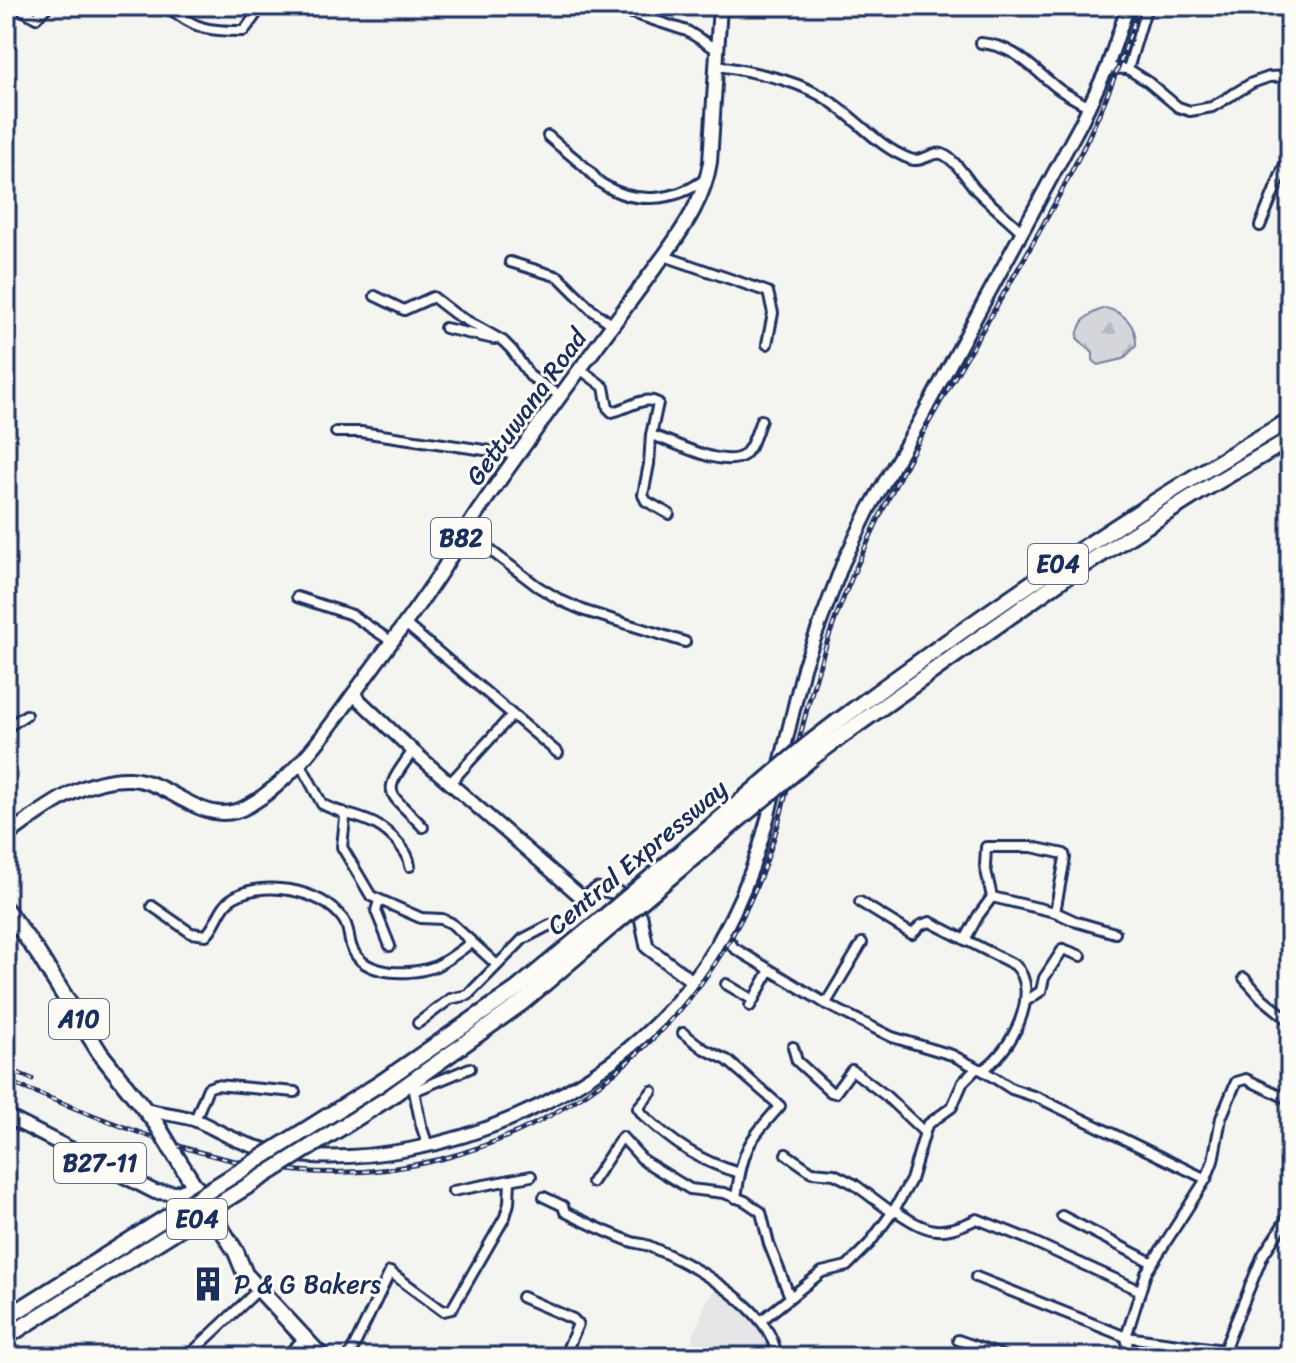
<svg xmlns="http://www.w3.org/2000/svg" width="1296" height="1363" font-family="Sriracha,sans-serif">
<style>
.built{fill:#e4e5e6}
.forest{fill:url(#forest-firs);stroke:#78829c;stroke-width:2}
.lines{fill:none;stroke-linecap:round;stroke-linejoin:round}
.street-casing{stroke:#1b2f5e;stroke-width:14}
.secondary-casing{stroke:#1b2f5e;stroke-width:17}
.primary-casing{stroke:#1b2f5e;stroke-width:18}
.highway-casing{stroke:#1b2f5e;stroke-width:20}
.street{stroke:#fdfcf7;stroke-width:8}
.secondary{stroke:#fdfcf7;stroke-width:11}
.primary{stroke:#fdfcf7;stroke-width:12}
.highway{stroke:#fdfcf7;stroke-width:14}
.rail-casing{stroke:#1b2f5e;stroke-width:5}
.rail{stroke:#fdfcf7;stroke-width:2;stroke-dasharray:6;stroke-linecap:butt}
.highway-bridge-casing{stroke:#1b2f5e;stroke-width:20;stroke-linecap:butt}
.highway-bridge{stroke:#fdfcf7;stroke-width:14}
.labels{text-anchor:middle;stroke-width:6;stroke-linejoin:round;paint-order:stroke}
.shield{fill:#fdfcf7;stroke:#5f6c8c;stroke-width:2}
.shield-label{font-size:24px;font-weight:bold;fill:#1b2f5e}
.street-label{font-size:26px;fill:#1b2f5e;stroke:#fdfcf7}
.poi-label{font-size:26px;fill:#1b2f5e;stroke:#fdfcf7;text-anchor:start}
</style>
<defs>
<pattern id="forest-firs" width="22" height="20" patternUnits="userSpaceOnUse" patternTransform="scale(2)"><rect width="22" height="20" fill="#d4d6db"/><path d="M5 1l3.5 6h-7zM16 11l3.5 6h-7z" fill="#b5b8be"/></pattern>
</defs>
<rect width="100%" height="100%" fill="#f4f4f1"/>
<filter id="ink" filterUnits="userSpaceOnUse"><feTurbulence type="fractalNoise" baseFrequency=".0125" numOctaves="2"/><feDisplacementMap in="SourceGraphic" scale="16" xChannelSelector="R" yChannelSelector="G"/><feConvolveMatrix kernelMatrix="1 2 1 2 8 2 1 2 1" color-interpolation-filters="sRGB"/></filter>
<g filter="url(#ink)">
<!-- built -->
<path class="built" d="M718,1285l40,30 18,42h-91l22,-57z"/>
<!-- forest -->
<path class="forest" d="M1105,308c19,4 32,17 31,38l-13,13 -25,6 -5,-5v-7l-16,-15c2,-18 11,-24 28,-30z"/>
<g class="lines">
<!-- street casing -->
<g class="street-casing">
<g id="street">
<path d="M16,6l20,12 12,-12"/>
<path d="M167,6c28,24 42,25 77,25l18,-25"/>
<path d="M632,13l55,18 29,18"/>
<path d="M981,43c34,3 50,24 75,44 10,8 22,13 33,20"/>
<path d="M715,65c40,8 81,13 116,37 27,18 47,45 79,57 12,5 24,-10 34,-4 13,6 24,26 33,36 14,14 31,27 45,41"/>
<path d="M1107,68l21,1 19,-63"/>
<path d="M1128,69l19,12 31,26 12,4 22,-4 40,-24 17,-6 21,-1"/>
<path d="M548,136c12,11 26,21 38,32 7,6 10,13 18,17 31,20 71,16 100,-5"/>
<path d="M1260,226l30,-74"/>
<path d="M664,256l104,36 5,21 -6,31"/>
<path d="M510,262l49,15 33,33 21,15"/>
<path d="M375,296l29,14 29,-13 22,17 48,27 9,9 18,26 31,20"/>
<path d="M445,328l49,11"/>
<path d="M580,369l24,18 4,21 4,4c15,-3 32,-17 46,-9l-7,32 -2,29 -6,31 3,6 23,13"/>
<path d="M336,432h25l158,23"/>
<path d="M651,435c22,6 73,35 93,20 9,-8 13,-25 17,-35"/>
<path d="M465,531l72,55 25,15 23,10 100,31"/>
<path d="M297,597l55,18 39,26"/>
<path d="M404,623l154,130"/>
<path d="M6,728l20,-13"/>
<path d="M413,751c-34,46 -25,38 10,76"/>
<path d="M300,763l22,41c30,16 52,10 77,40 6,8 10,12 11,22"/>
<path d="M450,783l62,-68"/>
<path d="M343,812l2,6 -3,29 29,49 50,22 21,1 9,4 45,41"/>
<path d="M992,897l-7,-31 1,-19h46l32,7 1,4 -10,54"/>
<path d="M379,901l-3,10 14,35"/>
<path d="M152,906l39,27 15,2c11,-10 13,-27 24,-35 29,-22 92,-11 113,19 7,9 5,20 9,29 12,29 60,28 84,18 13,-6 25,-16 36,-24"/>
<path d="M723,932l11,16 94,57 64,32 60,18 25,13"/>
<path d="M965,940l13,-24 14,-19 63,15 22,10 38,11"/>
<path d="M1244,978l18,20 28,23"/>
<path d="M726,984l27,16"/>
<path d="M1026,1001l15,-10 3,-13 19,-29 18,7"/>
<path d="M826,1003l36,-60"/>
<path d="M750,1006l20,-36"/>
<path d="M418,1023l32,-24 18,-4 55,-56 27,-14 18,-4 16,-23"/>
<path d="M683,1033l21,16 23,11 53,46c-33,37 -37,42 -44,92"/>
<path d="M793,1047l4,14 34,31 4,1 17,-23 33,25 39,37"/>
<path d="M982,1070l30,19 27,9 167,81"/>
<path d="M652,1091l-14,17 5,7c29,27 57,47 97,58"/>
<path d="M195,1120l13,-32 8,-3 79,7"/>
<path d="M428,1146l-7,-21 -7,-34 56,-23"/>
<path d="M786,1154l26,18 22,2 20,10 39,29"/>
<path d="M592,1182l30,-45 22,24 46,28 34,4 21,8 16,11 8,32 21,53"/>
<path d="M453,1191l78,-15"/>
<path d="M544,1197l19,9 2,6c20,10 41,20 62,28 8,4 17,3 24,7 39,16 124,63 125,110"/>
<path d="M894,1210c35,23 45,27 83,9l48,19 114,52"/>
<path d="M1062,1216l89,46"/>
<path d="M976,1277l150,60 98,13 22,7"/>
<path d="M522,1297l51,22 5,5 -14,33"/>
<path d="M762,1320l60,-48 25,-6 22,-22 25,-34 17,-30 16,-55 25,-18 11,-25 14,-14 5,2c28,-16 61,-78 33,-105l-85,-43 -9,3 -9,9 -52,-32"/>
<path d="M958,1340l48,17"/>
<path d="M1224,1350l39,-95 27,-41"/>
<path d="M187,1357l71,-67"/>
<path d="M349,1357l41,-85 53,39 9,-2 53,-92 4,-14 1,-23"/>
<path d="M1130,1357l-4,-20 20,-64 60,-94 7,-18 8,-43 15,-36 10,-3 44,21"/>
</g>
</g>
<!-- secondary casing -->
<g class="secondary-casing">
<g id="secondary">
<path d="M353,694l60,57 166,144 5,3 14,-9 20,4 23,24 6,30 45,34"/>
<path d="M779,770l25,-104 39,-103 26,-54 49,-85 163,-301 26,-55 21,-62"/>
<path d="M147,1110c16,4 33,5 48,10 11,4 22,11 33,16 23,11 49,18 76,20 137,10 301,-59 385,-170 45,-59 71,-127 86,-199"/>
</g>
</g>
<!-- primary casing -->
<g class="primary-casing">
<g id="primary">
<path d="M6,836c37,-26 77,-59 124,-57 42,2 75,52 118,27 46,-26 77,-73 107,-114 29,-41 61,-81 88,-123 13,-21 24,-42 38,-62 59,-86 123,-170 185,-254 20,-28 39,-57 44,-91l10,-156"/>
<path d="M6,1116l149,76 22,1 20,-7"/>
</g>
</g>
<!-- highway casing -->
<g class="highway-casing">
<g id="highway">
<path d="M837,722c146,-109 295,-211 453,-302"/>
<path d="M847,732l217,-154 134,-85 92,-54"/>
<path d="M6,910l31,42 63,101 57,72"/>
<path d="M379,1084l138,-95 86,-71"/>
<path d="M387,1099l136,-97 88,-75"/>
<path d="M172,1150l64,102 9,22 77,83"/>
<path d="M289,1357l17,-16"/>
</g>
</g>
<!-- street -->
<use href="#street" class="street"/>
<!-- secondary -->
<use href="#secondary" class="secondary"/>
<!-- primary -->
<use href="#primary" class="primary"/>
<!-- highway -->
<use href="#highway" class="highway"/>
<!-- rail casing -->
<g class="rail-casing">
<g id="rail">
<path d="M6,1068l26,11"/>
<path d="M6,1081c94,36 190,81 292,90 195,17 383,-105 458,-284 27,-62 37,-131 56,-196 15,-54 35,-106 59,-156 82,-180 212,-337 268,-529"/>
</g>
</g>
<!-- rail -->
<use href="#rail" class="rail"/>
<!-- highway-bridge casing -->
<g class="highway-bridge-casing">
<g id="highway-bridge">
<path d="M603,918l204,-173 30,-23"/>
<path d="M611,927l202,-170 34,-25"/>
<path d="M157,1125l15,25"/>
<path d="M6,1318l373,-234"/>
<path d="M6,1337l381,-238"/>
</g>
</g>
<!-- highway-bridge -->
<use href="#highway-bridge" class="highway-bridge"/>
</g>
</g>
<!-- icons -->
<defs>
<g id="building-bare" transform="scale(2.76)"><path d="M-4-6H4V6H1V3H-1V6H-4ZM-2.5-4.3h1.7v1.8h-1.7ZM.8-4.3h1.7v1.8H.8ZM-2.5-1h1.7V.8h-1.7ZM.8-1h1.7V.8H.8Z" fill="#1b2f5e" stroke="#fdfcf7" stroke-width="2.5" paint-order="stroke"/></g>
</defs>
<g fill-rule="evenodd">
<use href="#building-bare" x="208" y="1284"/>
</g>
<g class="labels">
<!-- shield labels -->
<g class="shield">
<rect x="431" y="518" width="60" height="40" rx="6"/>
<rect x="1028" y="544" width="60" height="40" rx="6"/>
<rect x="49" y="999" width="60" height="40" rx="6"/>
<rect x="54" y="1143" width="92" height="40" rx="6"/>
<rect x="167" y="1199" width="60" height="40" rx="6"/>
</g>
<g class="shield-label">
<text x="461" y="546">B82</text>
<text x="1058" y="572">E04</text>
<text x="79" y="1027">A10</text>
<text x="100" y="1171">B27-11</text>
<text x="197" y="1227">E04</text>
</g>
<!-- street labels -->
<g class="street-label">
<text transform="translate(526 407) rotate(-54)" y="9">Gettuwana Road</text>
<text transform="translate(637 857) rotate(-40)" y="9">Central Expressway</text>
</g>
<!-- poi labels -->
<g class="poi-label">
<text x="234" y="1293">P &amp; G Bakers</text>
</g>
</g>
<!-- margin -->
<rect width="1296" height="1363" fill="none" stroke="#fdfcf7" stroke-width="32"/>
<rect x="16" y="16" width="1264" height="1331" fill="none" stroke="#1b2f5e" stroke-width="3" filter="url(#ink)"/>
</svg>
